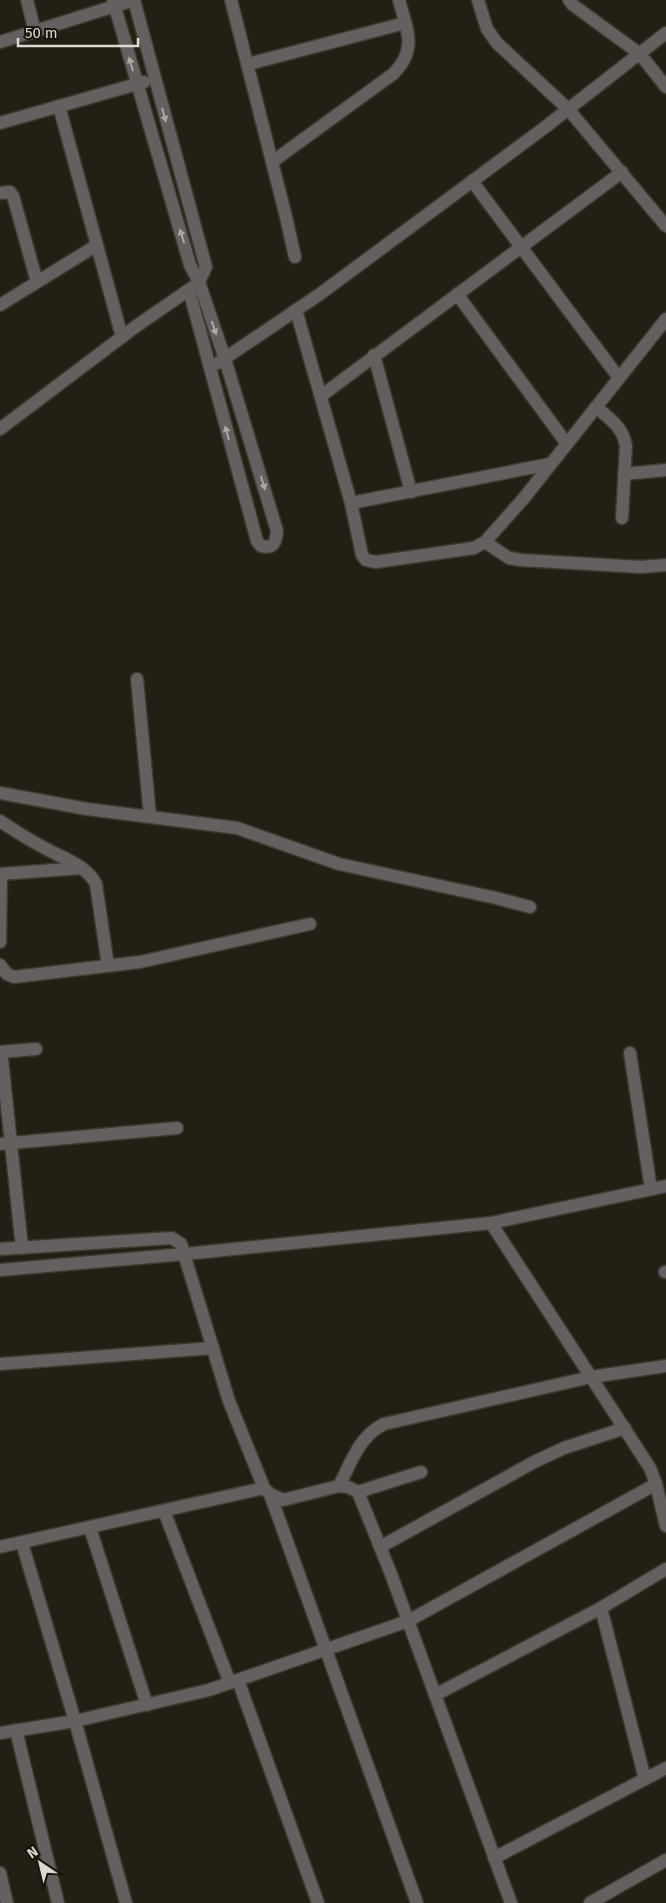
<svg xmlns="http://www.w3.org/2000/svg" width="666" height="1903" font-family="'Fira Sans',sans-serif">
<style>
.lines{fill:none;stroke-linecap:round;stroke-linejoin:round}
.minor-casing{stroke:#3c3a2f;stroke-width:15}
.minor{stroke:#665f5f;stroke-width:12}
.oneway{fill:#aca9a4}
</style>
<rect width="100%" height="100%" fill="#222015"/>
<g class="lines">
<!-- minor casing -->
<g class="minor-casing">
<g id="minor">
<path d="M27,0l8,32"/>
<path d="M113,0l77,265 9,17 26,77 52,172c-1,12 -4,18 -16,15l-4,-5 -68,-251"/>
<path d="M231,0l55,217 9,40"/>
<path d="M478,0l9,29 10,14 71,66 98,117"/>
<path d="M569,0l4,5 67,49 26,33"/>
<path d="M0,42l134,-42"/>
<path d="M248,64l157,-41"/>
<path d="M59,106l63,231"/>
<path d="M0,123l144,-41"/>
<path d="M272,162l121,-88c25,-25 14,-44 6,-74"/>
<path d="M472,181l147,197"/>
<path d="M0,193l10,-1 3,4 24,86"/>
<path d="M457,294l110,150"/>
<path d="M0,305l97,-60"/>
<path d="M296,310l55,193 11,52 4,5 10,2 98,-14 11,-6 39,-44 142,-179"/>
<path d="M374,355l37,137"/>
<path d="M218,363l102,-69 224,-166 122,-95"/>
<path d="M321,396l301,-224"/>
<path d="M596,407c14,12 27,20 30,39l-4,72"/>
<path d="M0,429l135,-102 58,-40 6,-5 7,-15 -72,-267"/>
<path d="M624,474l42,-4"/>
<path d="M351,503l199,-39"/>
<path d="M485,542l24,16 12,2 120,7 25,-2"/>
<path d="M137,679l13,137"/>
<path d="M0,793l87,16 150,19 102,36 157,34 34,9"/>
<path d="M0,821c14,9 27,18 41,25 18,11 45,18 55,38l12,82"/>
<path d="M0,874l82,-6"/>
<path d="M0,942l1,-68"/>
<path d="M0,965l7,9 7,3 126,-15 170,-38"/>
<path d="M0,1052l36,-3"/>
<path d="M630,1053l21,136"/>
<path d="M0,1057l2,2 20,189"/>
<path d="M0,1144l177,-16"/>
<path d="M491,1223l159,245 6,16 10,42"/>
<path d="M0,1249l172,-11 9,6 48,157 35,87 6,6 13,6 56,-14 9,1 10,5 33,82 120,329"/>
<path d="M0,1270l185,-16 306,-31 175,-37"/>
<path d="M665,1272h1"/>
<path d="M0,1364l213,-16"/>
<path d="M339,1486c12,-23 20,-50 45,-62l207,-47 75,-11"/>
<path d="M358,1492l63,-20"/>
<path d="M270,1494l147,409"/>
<path d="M164,1511l66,172"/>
<path d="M90,1528l57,177"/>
<path d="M22,1543l53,178 51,182"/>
<path d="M0,1547l264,-59"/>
<path d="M380,1547l156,-86 28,-13 61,-20"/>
<path d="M601,1608l44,171"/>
<path d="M238,1680l80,223"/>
<path d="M435,1695l166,-87 65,-39"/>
<path d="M16,1730l42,173"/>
<path d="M0,1733l75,-12 134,-31 199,-69 248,-137"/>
<path d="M494,1858l172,-90"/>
<path d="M0,1873l7,30"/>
<path d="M590,1903l76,-43"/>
</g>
</g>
<!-- minor -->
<use href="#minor" class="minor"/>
</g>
<!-- one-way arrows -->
<defs><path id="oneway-solid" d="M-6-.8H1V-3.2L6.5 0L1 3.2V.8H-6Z" transform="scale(1.25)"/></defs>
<g class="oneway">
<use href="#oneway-solid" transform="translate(131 64) rotate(-106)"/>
<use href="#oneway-solid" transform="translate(164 115) rotate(75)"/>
<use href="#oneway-solid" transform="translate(182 236) rotate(-107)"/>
<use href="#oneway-solid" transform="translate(214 328) rotate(72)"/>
<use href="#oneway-solid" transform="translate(227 433) rotate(-105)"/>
<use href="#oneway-solid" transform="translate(263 483) rotate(73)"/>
</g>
<!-- north arrow -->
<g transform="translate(40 1863) rotate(325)" stroke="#18160c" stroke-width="4" paint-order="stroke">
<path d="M0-4L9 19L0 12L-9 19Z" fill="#dbdad2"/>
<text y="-8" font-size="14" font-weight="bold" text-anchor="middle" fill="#dbdad2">N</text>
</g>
<!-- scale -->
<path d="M18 38v8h120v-8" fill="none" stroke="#dbdad2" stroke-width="2.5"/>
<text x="25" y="38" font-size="15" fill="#dbdad2" stroke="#18160c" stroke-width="4" paint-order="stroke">50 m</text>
</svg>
